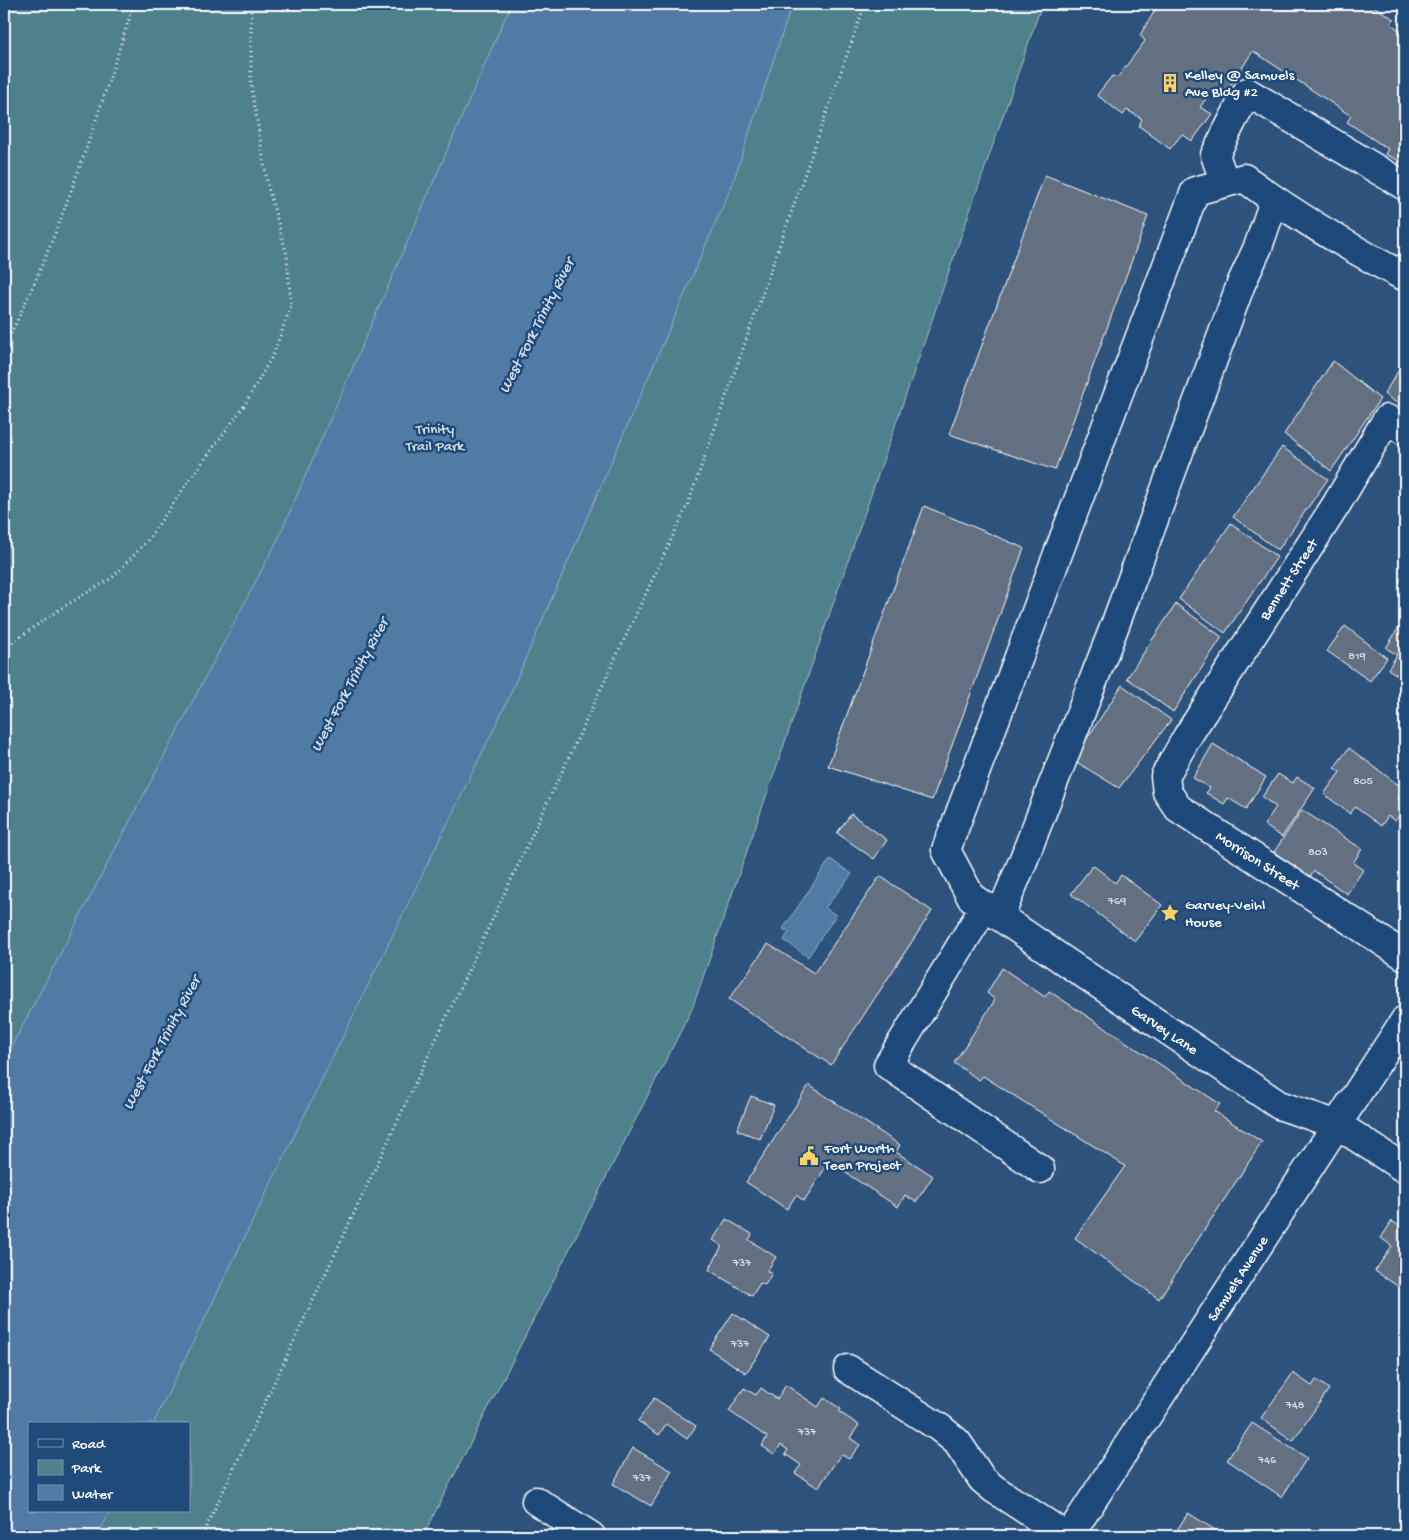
<svg xmlns="http://www.w3.org/2000/svg" width="1409" height="1540" font-family="'Gochi Hand',sans-serif">
<style>
.green{fill:#50818c;stroke:#a8c0c6;fill-rule:evenodd}
.water{fill:#517aa5;stroke:#97afc9}
.building{fill:#637082;stroke:#fff}
.lines{fill:none;stroke-linecap:round;stroke-linejoin:round}
.minor-casing{stroke:#fff;stroke-width:31}
.path{stroke:#fff;stroke-width:3;stroke-dasharray:1 4;stroke-linecap:butt}
.minor{stroke:#1f4a7a;stroke-width:28}
.labels{text-anchor:middle;stroke-width:5;stroke-linejoin:round;paint-order:stroke}
.number-label{font-size:12px;fill:#d8dbe0}
.poi-label{font-size:15px;fill:#fff;stroke:#1f4a7a;text-anchor:start}
.park-label{font-size:15px;fill:#d3e0e2;stroke:#1f4a7a}
.street-label{font-size:15px;fill:#fff;stroke:#1f4a7a}
.water-label{font-size:16px;font-style:italic;fill:#d4dee8;stroke:#1f4a7a}
</style>
<rect width="100%" height="100%" fill="#2d527c"/>
<filter id="ink" filterUnits="userSpaceOnUse"><feTurbulence type="fractalNoise" baseFrequency=".02" numOctaves="2"/><feDisplacementMap in="SourceGraphic" scale="10" xChannelSelector="R" yChannelSelector="G"/><feConvolveMatrix kernelMatrix="1 2 1 2 8 2 1 2 1" color-interpolation-filters="sRGB"/></filter>
<g filter="url(#ink)">
<!-- green -->
<path class="green" d="M4,4h1038l-350,1005 -269,527h-419zM29,1424h160v87h-160z"/>
<!-- water -->
<g class="water">
<path d="M510,4h282l-60,181 -227,521 -352,718h-124v87h81l-12,25h-94v-475l273,-520 231,-530z"/>
<path d="M830,859l22,15 -27,34 11,7 -28,42 -24,-17 5,-8 -6,-3z"/>
</g>
<!-- building -->
<g class="building">
<path d="M1159,4l5,3 2,-3h193l4,2 2,-2h5l24,15 -3,5 14,10v130l-20,-10 3,-5 -41,-27 4,-6 -98,-65 -30,46 -10,-8 -13,18 12,7 -20,27 -10,-7 -12,15 -31,-23 3,-7 -15,-9 -4,5 -26,-20 15,-19 6,1 27,-36 -5,-6z"/>
<path d="M1045,175l103,41 -93,254 -106,-36z"/>
<path d="M1405,360v49l-21,-15z"/>
<path d="M1333,361l47,38 -49,72 -47,-37z"/>
<path d="M1282,447l46,32 -50,71 -45,-33z"/>
<path d="M924,506l100,42 -92,252 -104,-34z"/>
<path d="M1231,523l46,34 -52,76 -46,-34z"/>
<path d="M1405,571v14l-6,-4z"/>
<path d="M1176,604l46,33 -49,75 -46,-34z"/>
<path d="M1345,626l42,32 -17,23 -43,-30z"/>
<path d="M1399,627l6,4v49l-17,-11 9,-14 -11,-7z"/>
<path d="M1122,685l49,35 -52,68 -46,-28z"/>
<path d="M1213,744l53,33 -20,32 -18,-11 -4,6 -18,-11 4,-5 -17,-10z"/>
<path d="M1349,748l55,41 -6,9 7,5v4l-10,14 -7,-5 -7,10 -26,-19 -5,7 -26,-20 16,-22 -6,-4z"/>
<path d="M1278,774l15,9 4,-6 18,11 -33,49 -18,-12 12,-18 -14,-10z"/>
<path d="M1302,810l60,39 -9,14 10,7 -16,24 -33,-23 -4,6 -36,-25z"/>
<path d="M851,814l36,26 -13,19 -37,-26z"/>
<path d="M1093,865l22,18 6,-8 41,30 -27,36 -64,-47z"/>
<path d="M880,876l52,35 -101,154 -102,-66 39,-55 46,29z"/>
<path d="M1002,968l43,29 4,-6 171,113 -6,7 48,31 -103,157 -84,-61 50,-72 -142,-90 -4,4 -25,-17 41,-63 -8,-7z"/>
<path d="M809,1085l91,60 -4,7 37,24 -17,26 -11,-7 -7,12 -69,-45 -25,39 -8,-6 -9,14 -41,-27z"/>
<path d="M751,1096l23,9 -14,34 -23,-9z"/>
<path d="M726,1219l26,15 -3,6 27,17 -9,14 5,2 -7,12 -5,-2 -8,13 -43,-26 13,-24 -9,-6z"/>
<path d="M1392,1221l13,9v61l-30,-20 17,-25 -11,-8z"/>
<path d="M733,1313l37,24 -24,36 -37,-24z"/>
<path d="M1293,1373l19,13 4,-6 13,9 -36,52 -32,-23z"/>
<path d="M786,1385l32,22 6,-9 17,11 -2,3 20,13 -9,13 10,7 -11,14 -8,-5 -23,34 -23,-15 6,-8 -16,-11 3,-4 -7,-5 -7,9 -12,-8 5,-9 -38,-26 15,-23 12,7 5,-7 16,11z"/>
<path d="M654,1398l42,28 -9,13 -21,-15 -7,11 -21,-14z"/>
<path d="M1252,1423l55,35 -25,39 -55,-37z"/>
<path d="M633,1448l39,23 -21,35 -38,-22z"/>
<path d="M1188,1513l37,23h-52z"/>
<path d="M517,1530l10,6h-14z"/>
</g>
<g class="lines">
<!-- minor casing -->
<g class="minor-casing">
<g id="minor">
<path d="M1225,183l-10,-28 32,-63 158,94"/>
<path d="M1405,268l-4,7c-54,-29 -107,-60 -157,-97l-49,13 -249,659 25,47 92,63 216,145 59,20 67,44"/>
<path d="M1405,431l-18,-12 -51,86 -149,232 -22,39 2,16 11,16 227,148"/>
<path d="M985,906l-97,159 152,104"/>
<path d="M1000,916l23,-55 92,-236 126,-341 17,-37 16,-46"/>
<path d="M848,1369l92,59 17,14 25,37 12,10 72,47"/>
<path d="M536,1501l55,35"/>
<path d="M1069,1536l336,-516"/>
</g>
</g>
<!-- path -->
<g class="path">
<path d="M4,347c56,-109 92,-227 130,-343"/>
<path d="M4,648l59,-41 49,-29 35,-37 41,-59 56,-76 30,-53 17,-47 -4,-51 -19,-68 -17,-103v-80"/>
<path d="M202,1536l486,-1032 177,-500"/>
</g>
<!-- minor -->
<use href="#minor" class="minor"/>
</g>
</g>
<!-- icons -->
<defs>
<g id="building-bare" transform="scale(1.5)"><path d="M-4-6H4V6H1V3H-1V6H-4ZM-2.5-4.3h1.7v1.8h-1.7ZM.8-4.3h1.7v1.8H.8ZM-2.5-1h1.7V.8h-1.7ZM.8-1h1.7V.8H.8Z" fill="#ffd166" stroke="#1f4a7a" stroke-width="2.5" paint-order="stroke"/></g>
<g id="sight-bare" transform="scale(1.5)"><path d="M0-6L1.8-2.2L6-1.7L2.9 1.2L3.7 5.4L0 3.3L-3.7 5.4L-2.9 1.2L-6-1.7L-1.8-2.2Z" fill="#ffd166" stroke="#1f4a7a" stroke-width="2.5" paint-order="stroke"/></g>
<g id="civic-bare" transform="scale(1.5)"><path d="M-.6-6.5H3V-4.5H.6V-3L4-1V1h2V6H-6V1h2V-1L-.6-3ZM-1.2 2.5V6h2.4V2.5Z" fill="#ffd166" stroke="#1f4a7a" stroke-width="2.5" paint-order="stroke"/></g>
</defs>
<g fill-rule="evenodd">
<use href="#building-bare" x="1170" y="83"/>
<use href="#sight-bare" x="1170" y="913"/>
<use href="#civic-bare" x="809" y="1156"/>
</g>
<g class="labels">
<!-- number labels -->
<g class="number-label">
<text x="1357" y="659">819</text>
<text x="1363" y="784">805</text>
<text x="1318" y="855">803</text>
<text x="1117" y="904">769</text>
<text x="742" y="1266">737</text>
<text x="740" y="1347">737</text>
<text x="1295" y="1408">748</text>
<text x="807" y="1435">737</text>
<text x="1267" y="1463">746</text>
<text x="642" y="1481">737</text>
</g>
<!-- poi labels -->
<g class="poi-label">
<text x="1185" y="79">Kelley @ Samuels<tspan x="1185" dy="17">Ave Bldg #2</tspan></text>
<text x="1185" y="909">Garvey-Veihl<tspan x="1185" dy="17">House</tspan></text>
<text x="824" y="1152">Fort Worth<tspan x="824" dy="17">Teen Project</tspan></text>
</g>
<!-- park labels -->
<g class="park-label">
<text x="435" y="433">Trinity<tspan x="435" dy="17">Trail Park</tspan></text>
</g>
<!-- street labels -->
<g class="street-label">
<text transform="translate(1288 579) rotate(-57)" y="5">Bennett Street</text>
<text transform="translate(1258 860) rotate(33)" y="5">Morrison Street</text>
<text transform="translate(1165 1029) rotate(34)" y="5">Garvey Lane</text>
<text transform="translate(1237 1278) rotate(-57)" y="5">Samuels Avenue</text>
</g>
<!-- water labels -->
<g class="water-label">
<text transform="translate(535 325) rotate(-63)" y="6">West Fork Trinity River</text>
<text transform="translate(348 684) rotate(-62)" y="6">West Fork Trinity River</text>
<text transform="translate(160 1042) rotate(-62)" y="6">West Fork Trinity River</text>
</g>
</g>
<!-- margin -->
<rect width="1409" height="1540" fill="none" stroke="#1f4a7a" stroke-width="20"/>
<rect x="10" y="10" width="1389" height="1520" fill="none" stroke="#fff" stroke-width="2" filter="url(#ink)"/>
<!-- legend -->
<rect x="28" y="1422" width="162" height="90" fill="#1f4a7a" stroke="#7992af"/>
<rect x="38" y="1439" width="25" height="8" fill="#1f4a7a" stroke="#7992af"/>
<text x="72" y="1448" font-size="15" fill="#ffffff">Road</text>
<rect x="38" y="1460" width="25" height="15" fill="#50818c" stroke="#7992af"/>
<text x="72" y="1472" font-size="15" fill="#ffffff">Park</text>
<rect x="38" y="1485" width="25" height="15" fill="#517aa5" stroke="#7992af"/>
<text x="72" y="1498" font-size="15" fill="#ffffff">Water</text>
</svg>
